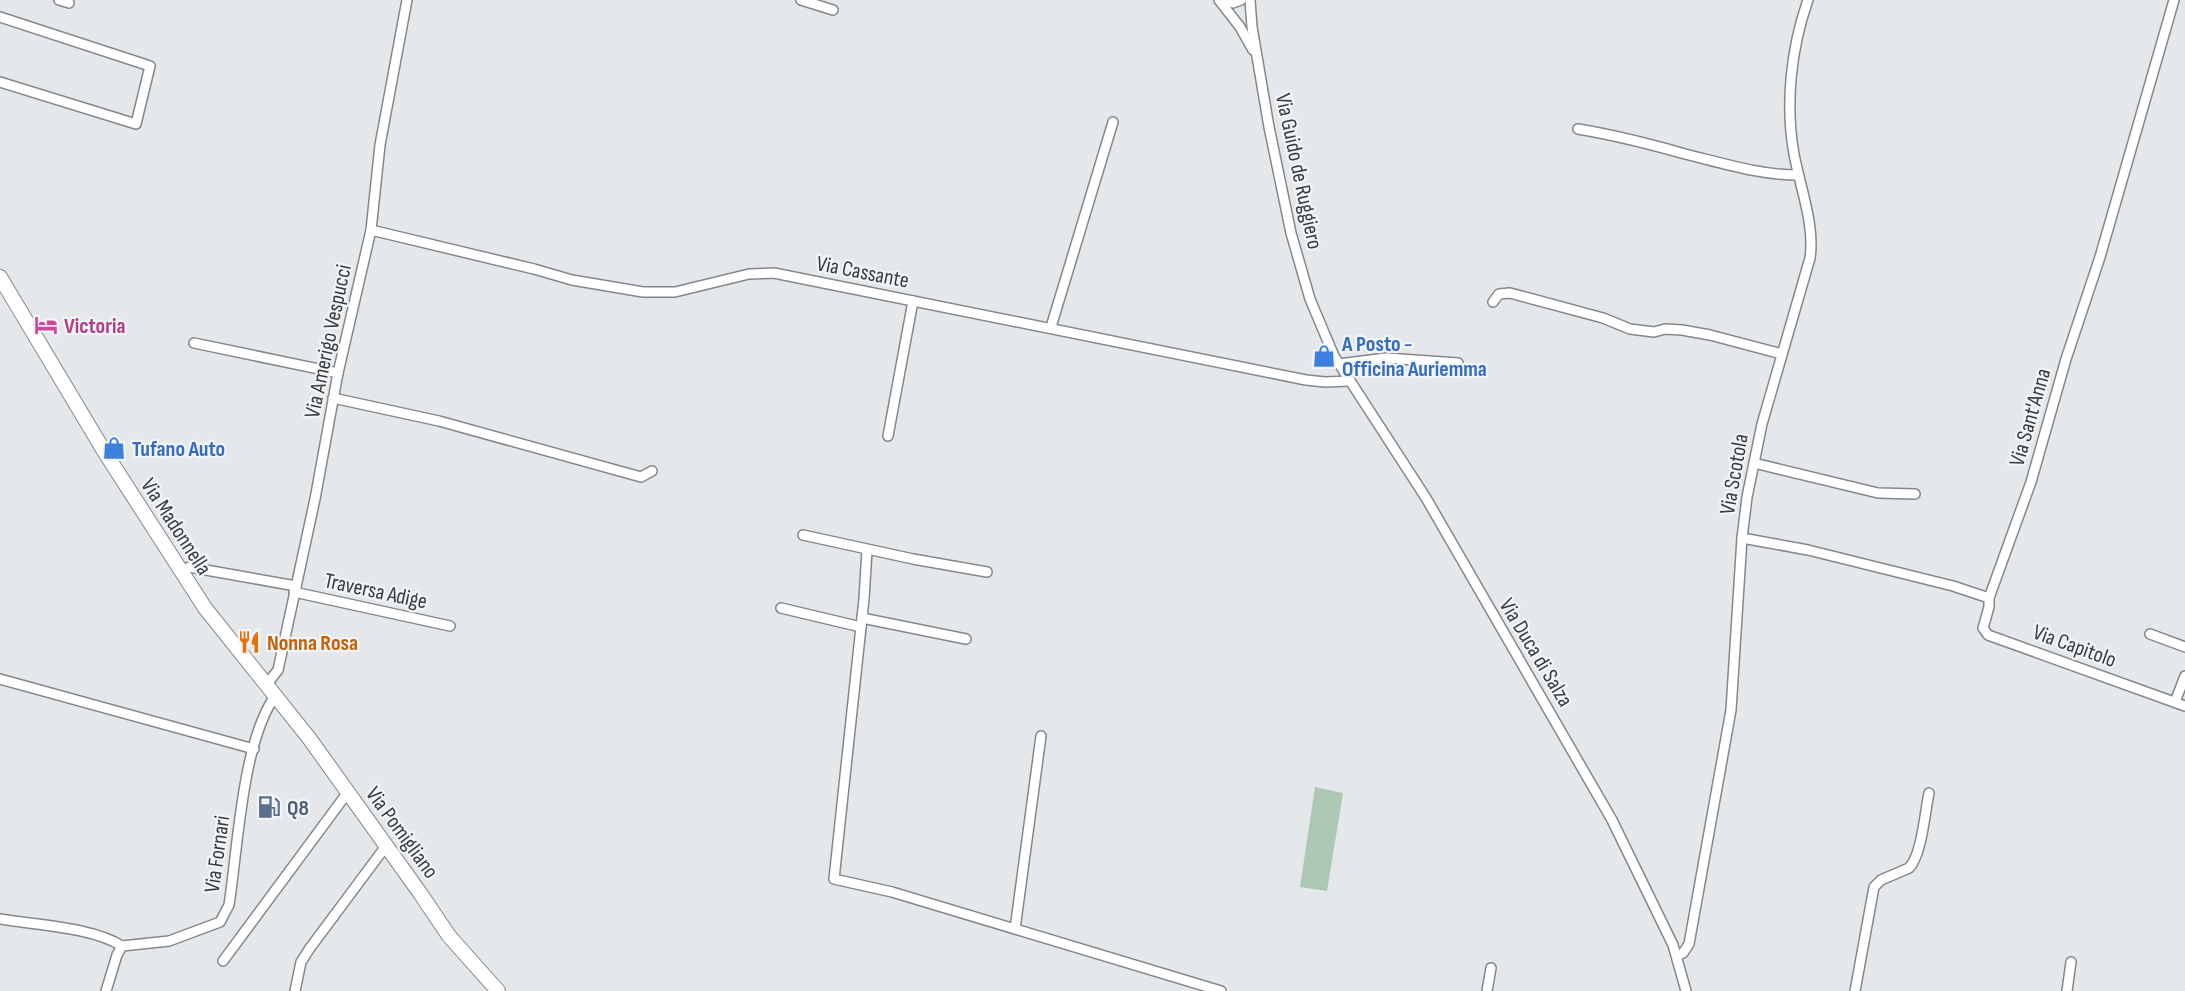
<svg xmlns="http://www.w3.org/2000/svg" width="2185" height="991" font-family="'Sofia Sans Condensed',sans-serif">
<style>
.green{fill:#acc8b5}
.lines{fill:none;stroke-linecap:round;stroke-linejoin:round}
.street-casing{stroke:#85878a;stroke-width:12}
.secondary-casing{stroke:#85878a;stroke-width:16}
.street{stroke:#fff;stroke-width:9}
.secondary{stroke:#fff;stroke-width:14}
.labels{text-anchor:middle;stroke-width:4.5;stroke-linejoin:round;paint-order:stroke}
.street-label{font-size:22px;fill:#3a3b3c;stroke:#f2f5f8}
.hotel-label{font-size:22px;font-weight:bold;fill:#b23c85;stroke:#f2f5f8;text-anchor:start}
.shop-label{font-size:22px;font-weight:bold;fill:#366cbe;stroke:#f2f5f8;text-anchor:start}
.food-label{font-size:22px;font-weight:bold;fill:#c56008;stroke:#f2f5f8;text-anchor:start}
.service-label{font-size:22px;font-weight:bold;fill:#4e5e75;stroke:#f2f5f8;text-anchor:start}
</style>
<rect width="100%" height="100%" fill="#e5e8eb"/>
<!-- green -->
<path class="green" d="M1315,787l28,6 -16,98 -27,-4z"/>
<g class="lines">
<!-- street casing -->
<g class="street-casing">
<g id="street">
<path d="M59,0l10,3"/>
<path d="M801,0l32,10"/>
<path d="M1219,0l21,27 13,23"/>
<path d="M1221,0l12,3 8,-3"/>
<path d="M1250,0l2,27 17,100 22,106 19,66 24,57 92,142 186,322 61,125 13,46"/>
<path d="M0,17l150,49 -14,58 -136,-42"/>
<path d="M1578,129c36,6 72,15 107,25 37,9 74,21 113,21"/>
<path d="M371,230l163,39 38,11 71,12h32l74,-18 25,-1 532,107 19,2 25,-1"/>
<path d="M1493,302l6,-8 11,-1 93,25 27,11 24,3 11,-3 17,1 28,5 72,19"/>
<path d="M1051,327l62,-205"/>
<path d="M194,343l144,30"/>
<path d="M1339,364l47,-6 72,5"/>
<path d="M333,398l106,23 202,56 11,-6"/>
<path d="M888,436l25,-135"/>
<path d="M1754,463l124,30 37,1"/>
<path d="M803,535l110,24 74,13"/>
<path d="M1742,538l66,12 145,36 36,12 42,-116 35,-123 34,-102 74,-257"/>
<path d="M867,550l-3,49 -30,280 58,13 329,99"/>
<path d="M189,567l107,19"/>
<path d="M294,592l156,34"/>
<path d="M1989,598v9l-6,21 5,7 197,71"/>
<path d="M781,608l80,19"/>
<path d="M862,618l104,21"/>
<path d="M2150,634l35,13"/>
<path d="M0,679l254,70"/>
<path d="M267,684l11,-14 37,-171 23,-126 33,-143 9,-85 27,-145"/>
<path d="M2175,702l10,-26"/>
<path d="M0,919c36,6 92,8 122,27"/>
<path d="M1015,929l26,-193"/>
<path d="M1677,956l6,-3 6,-9 42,-234 11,-172 5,-41 15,-73 48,-166c5,-33 -10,-71 -16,-104 -9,-50 -3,-106 14,-154"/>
<path d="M223,961l125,-169"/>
<path d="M106,991l11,-36 5,-9 47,-5 51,-19 9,-17c9,-58 13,-162 46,-209"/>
<path d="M295,991l6,-29 9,-14 76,-102"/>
<path d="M1487,991l4,-23"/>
<path d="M1855,991l19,-104 7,-7 28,-12c13,-13 16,-57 20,-75"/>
<path d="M2067,991l4,-29"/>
</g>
</g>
<!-- secondary casing -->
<g class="secondary-casing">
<path id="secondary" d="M0,277l104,174 101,157 104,130 111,155 29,43 49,55"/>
</g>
<!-- street -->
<use href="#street" class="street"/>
<!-- secondary -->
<use href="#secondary" class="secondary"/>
</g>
<!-- icons -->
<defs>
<g id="hotel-bare" transform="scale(1.8)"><path d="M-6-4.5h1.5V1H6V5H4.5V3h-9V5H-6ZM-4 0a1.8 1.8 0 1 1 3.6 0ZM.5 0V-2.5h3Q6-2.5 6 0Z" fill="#d1479c" stroke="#f2f5f8" stroke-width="2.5" paint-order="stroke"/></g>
<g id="shop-bare" transform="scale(1.8)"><path d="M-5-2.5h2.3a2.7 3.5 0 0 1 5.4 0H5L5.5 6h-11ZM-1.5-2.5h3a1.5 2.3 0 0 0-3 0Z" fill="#3f7fe0" stroke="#f2f5f8" stroke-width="2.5" paint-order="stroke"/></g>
<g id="restaurant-bare" transform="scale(1.8)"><path d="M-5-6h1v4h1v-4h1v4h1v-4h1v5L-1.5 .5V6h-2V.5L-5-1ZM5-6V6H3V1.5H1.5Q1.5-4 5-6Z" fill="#e8710a" stroke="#f2f5f8" stroke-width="2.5" paint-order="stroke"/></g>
<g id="fuel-bare" transform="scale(1.8)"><path d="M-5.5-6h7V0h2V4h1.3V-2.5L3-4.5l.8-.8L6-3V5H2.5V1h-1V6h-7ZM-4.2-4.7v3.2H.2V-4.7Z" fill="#5c6f8a" stroke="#f2f5f8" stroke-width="2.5" paint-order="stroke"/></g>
</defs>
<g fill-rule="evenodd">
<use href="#hotel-bare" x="46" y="325"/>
<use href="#shop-bare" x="1324" y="356"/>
<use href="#shop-bare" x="114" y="448"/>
<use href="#restaurant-bare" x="249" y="642"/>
<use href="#fuel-bare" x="269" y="807"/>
</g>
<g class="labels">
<!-- street labels -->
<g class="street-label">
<text transform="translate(1300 171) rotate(78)" y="8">Via Guido de Ruggiero</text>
<text transform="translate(863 271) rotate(11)" y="8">Via Cassante</text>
<text transform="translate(327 341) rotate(-78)" y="8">Via Amerigo Vespucci</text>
<text transform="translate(2029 417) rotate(-74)" y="8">Via Sant'Anna</text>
<text transform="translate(1733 474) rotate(-80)" y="8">Via Scotola</text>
<text transform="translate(177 526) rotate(57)" y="8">Via Madonnella</text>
<text transform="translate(376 590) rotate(12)" y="8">Traversa Adige</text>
<text transform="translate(2075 645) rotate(20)" y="8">Via Capitolo</text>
<text transform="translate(1537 652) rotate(59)" y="8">Via Duca di Salza</text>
<text transform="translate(403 832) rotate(54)" y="8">Via Pomigliano</text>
<text transform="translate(216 854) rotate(-82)" y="8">Via Fornari</text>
</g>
<!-- hotel labels -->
<g class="hotel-label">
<text x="64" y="333">Victoria</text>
</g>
<!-- shop labels -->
<g class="shop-label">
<text x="1342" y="351">A Posto -<tspan x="1342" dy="25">Officina Auriemma</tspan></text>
<text x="132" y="456">Tufano Auto</text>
</g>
<!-- food labels -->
<g class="food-label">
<text x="267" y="650">Nonna Rosa</text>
</g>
<!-- service labels -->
<g class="service-label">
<text x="287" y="815">Q8</text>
</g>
</g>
</svg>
